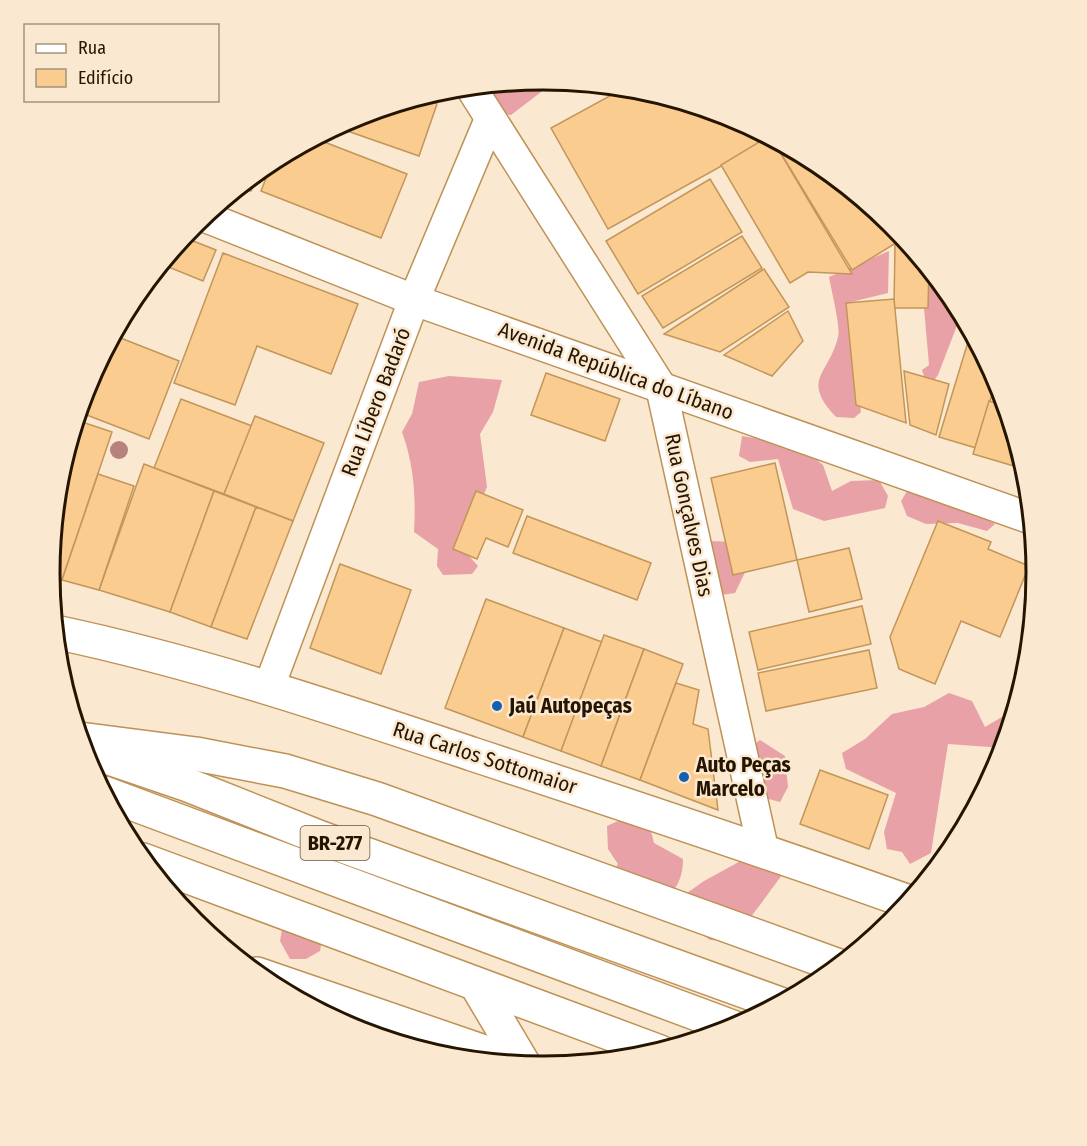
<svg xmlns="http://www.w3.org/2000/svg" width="1087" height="1146" font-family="'Fira Sans Condensed',sans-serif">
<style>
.forest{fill:#e8a1a6}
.building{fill:#facc8f;stroke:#c29659;stroke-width:1.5}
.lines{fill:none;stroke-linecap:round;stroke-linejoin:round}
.minor-casing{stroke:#be9256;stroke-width:33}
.tertiary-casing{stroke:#be9256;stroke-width:36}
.primary-casing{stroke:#be9256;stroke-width:36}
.trunk-casing{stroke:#be9256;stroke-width:36}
.minor{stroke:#fff;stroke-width:30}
.tertiary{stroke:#fff;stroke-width:33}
.primary{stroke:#fff;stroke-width:33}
.trunk{stroke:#fff;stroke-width:33}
.tree{fill:#b7817e}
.poi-dot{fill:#155faf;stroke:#fbe8d0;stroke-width:2}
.labels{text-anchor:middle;stroke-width:5;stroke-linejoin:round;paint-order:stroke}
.shield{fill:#fbe8d0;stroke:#65543e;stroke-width:1.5}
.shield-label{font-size:20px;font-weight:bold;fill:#251500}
.street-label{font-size:21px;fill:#251500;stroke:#fbe8d0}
.poi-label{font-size:21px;font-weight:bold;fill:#251500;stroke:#fbe8d0;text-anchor:start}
.rim{fill:none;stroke:#251500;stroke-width:3}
</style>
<rect width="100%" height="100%" fill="#fbe8d0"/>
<!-- forest -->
<g class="forest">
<path d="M544,79l66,7 -9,3 -52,-3 -38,29 -15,-2 -27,-27z"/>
<path d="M889,251l-1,42 -41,10 14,109 -7,6 -18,-1c-36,-38 -7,-42 2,-80 3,-9 -7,-48 -9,-60z"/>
<path d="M923,261l31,38 7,16 -23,60 -6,8 -6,-1 -4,-12 7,-5 -6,-69z"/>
<path d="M449,376l53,4 -9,32 -13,22 7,53 -26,60 17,19 -6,8 -29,1 -6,-9 1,-17 -24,-17c2,-35 0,-67 -12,-100l10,-18 7,-32z"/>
<path d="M742,436l58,10 23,19 9,26 19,-10 28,-1 9,16 -3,12 -61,13 -31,-12 -15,-50 -28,3 -11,-6z"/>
<path d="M909,488l48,15 38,21 -8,7 -29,-8 -32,1 -19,-8 -6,-15z"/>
<path d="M709,541l27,1 14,20 -15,31 -21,3z"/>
<path d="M949,693l23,8 13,26 27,-16v-6l8,-8 -16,51 -56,-4 -17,109 -21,11 -8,-12 -15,-3 -3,-17 12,-39 -50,-24 -4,-16 23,-14 27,-25 32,-7z"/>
<path d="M760,740l25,16 3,31 -8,15 -15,-4 -36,-35z"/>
<path d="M629,816l20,7 5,20 29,16c0,25 -11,34 -27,51l-27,-2 -27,-19 16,-25 -10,-15 -1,-23z"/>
<path d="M746,858l20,6 16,11c-10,13 -41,58 -52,64 -5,2 -15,1 -20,1l-26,-19 3,-28 17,-12z"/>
<path d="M325,922l-5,29 -14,8h-16l-10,-18 3,-17z"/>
</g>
<!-- building -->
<g class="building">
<path d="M626,87l14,2 93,28 39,21 -164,91 -57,-101z"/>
<path d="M431,93l6,11 -18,52 -83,-29 19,-11z"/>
<path d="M769,136l2,1 81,137 -44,-2 -18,11 -69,-118z"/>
<path d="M771,137l47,25 75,62 11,14 -52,32z"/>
<path d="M314,138l93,36 -26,64 -120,-47 12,-31z"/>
<path d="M258,171l-7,20 -12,-4z"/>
<path d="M710,179l32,53 -104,62 -32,-53z"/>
<path d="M742,236l20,32 -99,60 -21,-32z"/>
<path d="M183,237l33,13 -13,31 -42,-17z"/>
<path d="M895,243h13l21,24 -1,41h-34z"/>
<path d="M223,253l135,51 -27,70 -74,-28 -22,59 -61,-22z"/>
<path d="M764,269l25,38 -69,45 -56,-18z"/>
<path d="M894,299l12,124 -50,-18 -10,-102z"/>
<path d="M788,311l15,30 -31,35 -48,-21z"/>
<path d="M113,335l66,26 -30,78 -70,-27 8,-28z"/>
<path d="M968,342l20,20 9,16 -21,70 -37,-11z"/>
<path d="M904,371l45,13 -13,51 -26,-10z"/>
<path d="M546,373l74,26 -15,42 -74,-26z"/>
<path d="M181,399l71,27 -28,68 -70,-26z"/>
<path d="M989,401l18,5 12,42 -5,18 -41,-12z"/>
<path d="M255,416l69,27 -31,78 -69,-27z"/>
<path d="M76,420l36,12 -50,148 -12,-2v-5l9,-97z"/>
<path d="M775,463l22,97 -64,15 -22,-97z"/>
<path d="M144,464l70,27 -44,121 -71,-22z"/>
<path d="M98,474l36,12 -35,104 -37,-10z"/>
<path d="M214,491l42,16 -45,120 -41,-15z"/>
<path d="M476,491l47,19 -15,37 -22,-9 -9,21 -24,-10z"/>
<path d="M256,507l37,14 -46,118 -36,-12z"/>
<path d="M527,516l124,47 -14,37 -124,-47z"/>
<path d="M938,521l53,21 -3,7 41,17 -29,71 -39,-16 -26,63 -36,-15 -9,-32z"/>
<path d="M849,548l13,51 -53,13 -12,-52z"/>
<path d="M340,564l71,26 -30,84 -71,-26z"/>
<path d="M486,599l78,29 -41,109 -78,-29z"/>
<path d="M862,606l9,38 -113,26 -9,-38z"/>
<path d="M564,628l38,14 -41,109 -38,-14z"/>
<path d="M604,635l40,14 -43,117 -40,-15z"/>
<path d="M644,649l39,15 -43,116 -39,-14z"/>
<path d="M869,650l8,38 -111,23 -8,-38z"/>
<path d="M676,683l23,7 -6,34 15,5 10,81 -78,-30z"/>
<path d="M820,770l68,25 -19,54 -69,-25z"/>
</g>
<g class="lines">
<!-- minor casing -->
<g class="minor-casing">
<g id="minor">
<path d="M470,86l191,301 102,462"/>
<path d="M203,216l211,84 618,219"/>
<path d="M269,687l145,-387 76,-181"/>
</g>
</g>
<!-- tertiary casing -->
<g class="tertiary-casing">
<path id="tertiary" d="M55,632c142,30 279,76 417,122 146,48 292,96 437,148"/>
</g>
<!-- primary casing -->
<g class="primary-casing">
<g id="primary">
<path d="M257,974l265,91"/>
<path d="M476,984l48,81"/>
</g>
</g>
<!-- trunk casing -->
<g class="trunk-casing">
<g id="trunk">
<path d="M80,739l116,15 89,17 92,28 462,167"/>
<path d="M106,757l82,28 133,53 459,166"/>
<path d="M104,793l631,235"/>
<path d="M143,860l517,192"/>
</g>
</g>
<!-- minor -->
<use href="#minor" class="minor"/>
<!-- tertiary -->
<use href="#tertiary" class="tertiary"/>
<!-- primary -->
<use href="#primary" class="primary"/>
<!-- trunk -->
<use href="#trunk" class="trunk"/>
</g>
<!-- trees -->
<circle class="tree" cx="119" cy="450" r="9"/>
<!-- markers -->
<g class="poi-dot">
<circle cx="497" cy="706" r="6"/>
<circle cx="684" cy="777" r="6"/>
</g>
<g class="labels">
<!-- shield labels -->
<rect class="shield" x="300.5" y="826" width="69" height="34" rx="4.5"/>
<g class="shield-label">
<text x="335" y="850">BR-277</text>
</g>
<!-- street labels -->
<g class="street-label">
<text transform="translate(616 371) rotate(20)" y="7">Avenida República do Líbano</text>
<text transform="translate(376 402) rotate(-69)" y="7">Rua Líbero Badaró</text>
<text transform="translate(689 515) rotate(78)" y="7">Rua Gonçalves Dias</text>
<text transform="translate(485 758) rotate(18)" y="7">Rua Carlos Sottomaior</text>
</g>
<!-- poi labels -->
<g class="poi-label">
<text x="509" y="713">Jaú Autopeças</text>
<text x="696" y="772">Auto Peças<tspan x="696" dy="24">Marcelo</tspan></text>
</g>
</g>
<!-- crop -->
<path d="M0 0H1087V1146H0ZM60 573a483 483 0 1 1 966 0a483 483 0 1 1-966 0Z" fill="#fbe8d0" fill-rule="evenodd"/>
<path class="rim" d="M60 573a483 483 0 1 1 966 0a483 483 0 1 1-966 0Z"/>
<!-- legend -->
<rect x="24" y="24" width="195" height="78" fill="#fbe8d0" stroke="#a5947d" stroke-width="1.5"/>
<rect x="36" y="44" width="30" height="9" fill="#ffffff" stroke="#a5947d" stroke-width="1.5"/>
<text x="78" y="54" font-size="18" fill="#251500">Rua</text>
<rect x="36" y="69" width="30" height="18" fill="#facc8f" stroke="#a5947d" stroke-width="1.5"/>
<text x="78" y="84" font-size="18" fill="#251500">Edifício</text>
</svg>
